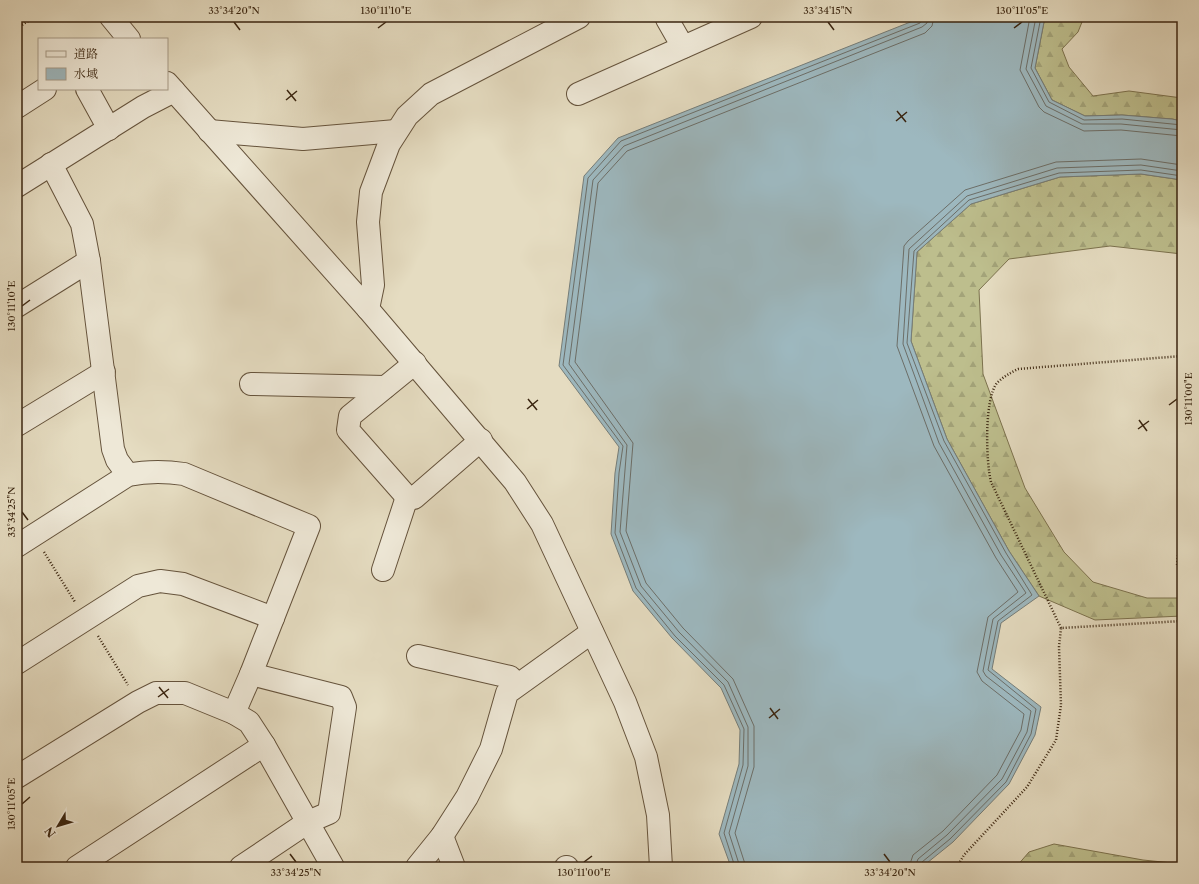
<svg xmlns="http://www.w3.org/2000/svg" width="1199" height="884" font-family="'Libre Caslon Text','Noto Serif JP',serif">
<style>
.forest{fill:url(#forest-firs);stroke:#7c724e}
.water{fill:#9db8bf;stroke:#757d79}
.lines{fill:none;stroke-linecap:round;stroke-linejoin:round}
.shore{stroke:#6c6e68;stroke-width:1}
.minor-casing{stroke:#65533c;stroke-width:24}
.path{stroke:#3a2510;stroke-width:2.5;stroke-dasharray:1 2;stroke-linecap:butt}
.minor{stroke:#eee8d7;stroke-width:22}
.ticks{fill:none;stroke:#3a2510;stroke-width:1.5}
.neatline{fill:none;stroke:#3a2510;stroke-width:1.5}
.ticks-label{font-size:10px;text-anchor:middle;fill:#3a2510}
</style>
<defs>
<pattern id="forest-firs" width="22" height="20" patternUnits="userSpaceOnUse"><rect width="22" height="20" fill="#bdbe8d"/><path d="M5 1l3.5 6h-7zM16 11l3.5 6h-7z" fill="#a3a379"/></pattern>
</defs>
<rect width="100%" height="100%" fill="#e5dcc1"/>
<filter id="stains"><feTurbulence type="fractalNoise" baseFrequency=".005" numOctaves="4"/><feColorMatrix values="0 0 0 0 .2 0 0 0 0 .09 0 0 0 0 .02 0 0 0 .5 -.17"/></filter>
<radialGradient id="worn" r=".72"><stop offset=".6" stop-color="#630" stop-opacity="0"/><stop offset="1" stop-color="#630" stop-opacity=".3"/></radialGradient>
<!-- forest -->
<g class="forest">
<path d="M1045,17h39l-6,15 -16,17 7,18 24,29 36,-5 53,7v23l-10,-2 -50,-4 -37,1 -33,-16 -17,-32z"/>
<path d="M1141,174l41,6v74l-72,-8 -101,13 -30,31 4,84 42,114 39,64 29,30 54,16h35v18l-87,4 -56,-24 -30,-45 -62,-112 -36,-98 6,-89 54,-48 89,-27z"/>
<path d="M1054,844l89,16 39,4v3h-166l13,-15z"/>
</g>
<!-- water -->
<path class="water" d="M923,17h122l-10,51 17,32 33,16 37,-1 50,4 10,2v59l-41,-6 -81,3 -89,27 -54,48 -6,89 36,98 62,112 30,45 -38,27 -9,46 49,38 -6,28 -26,49 -56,58 -31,25h-191l-12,-33 20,-70 1,-34 -19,-42 -49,-50 -39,-47 -22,-57 4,-61 4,-26 -60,-81 25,-190 34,-38z"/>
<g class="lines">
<!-- shore -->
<g class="shore">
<path d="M1030,17l-10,53 19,37 5,5 40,19 37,-1 61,6"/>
<path d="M1036,17l-10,52 20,37 36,18h39l61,6"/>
<path d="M1041,17l-10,51 18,34 35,18 38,-1 60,6"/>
<path d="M735,867l-11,-34 19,-68 1,-36 -20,-44 -49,-49 -39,-48 -21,-55 4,-60 4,-27 -60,-81 25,-187 33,-37 299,-118 3,-6"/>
<path d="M740,867l-11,-34 19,-67v-39l-20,-45 -49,-50 -38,-46 -21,-54 7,-87 -58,-81 24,-184 31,-34 298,-119 5,-4 1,-6"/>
<path d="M746,867l-11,-34 19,-66v-41l-21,-47 -50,-51 -37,-45 -20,-52 7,-88 -58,-81 23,-179 29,-32 298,-118 7,-7 2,-9"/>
<path d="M909,867l4,-12 30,-24 54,-56 24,-45 3,-16 -42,-33 -5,-9 11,-55 30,-25 -22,-34 -62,-112 -37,-100 7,-100 4,-5 57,-51 91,-28 85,-3 41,6"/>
<path d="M915,867l3,-8 29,-24 55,-56 25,-47 4,-21 -45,-35 -3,-5 10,-52 33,-26 -25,-38 -62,-112 -36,-99 6,-95 58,-53 90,-28 84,-3 41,6"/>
<path d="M920,867l2,-5 28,-23 56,-57 25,-48 5,-25 -48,-39 10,-49 34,-26 -26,-42 -62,-112 -37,-98 7,-92 55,-51 90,-27 82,-3 41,6"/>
</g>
<!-- minor casing -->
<g class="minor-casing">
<g id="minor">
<path d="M111,17l18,22"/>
<path d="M668,17l-1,2 16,28"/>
<path d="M167,83l201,226 147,173 27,42 83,178 21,55 12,58 3,52"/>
<path d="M87,89l22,40"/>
<path d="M578,94l173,-77"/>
<path d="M17,107l28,-18"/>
<path d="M209,131l94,8 93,-8"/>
<path d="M51,164l31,60 7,37 24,188 4,11 11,15"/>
<path d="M17,186l126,-79 31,-16"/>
<path d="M17,306l72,-45"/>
<path d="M368,309l5,-24 -5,-63 3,-30 18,-48 18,-28 24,-22 148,-77"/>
<path d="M415,363l-65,53 -2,14 59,67 7,1 67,-58"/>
<path d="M251,384l134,3"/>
<path d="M17,425l87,-53"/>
<path d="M17,546l111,-71c19,-4 36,-4 56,-1l125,52 -58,148 -17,39 15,9 15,23 69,122"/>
<path d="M383,570l24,-73"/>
<path d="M418,656l92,21 7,8"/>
<path d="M17,663l121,-77 22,-5 23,3 90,34"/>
<path d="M17,777l121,-75 18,-9h29l49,20"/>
<path d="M442,836l12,31"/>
<path d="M77,867l187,-122"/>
<path d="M241,867l67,-45 21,-9 16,-106 -4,-10 -90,-23"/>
<path d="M417,867l25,-31 25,-39 24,-48 16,-56 85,-61"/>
<path d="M566,867h1"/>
</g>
</g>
<!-- path -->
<g class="path">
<path d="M17,28l18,-11"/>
<path d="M44,552l31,50"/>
<path d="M1177,565l5,-49"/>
<path d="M1061,628l-70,-146c-5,-20 -7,-83 6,-99 6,-6 13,-10 21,-14l164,-13"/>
<path d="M98,636l30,49"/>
<path d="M957,867l7,-12 63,-68 29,-47 5,-35 -2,-58 2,-19 121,-7"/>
</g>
<!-- minor -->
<use href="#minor" class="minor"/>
</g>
<!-- ticks -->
<path class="ticks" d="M234,22l6,8M828,22l6,8M378,28l8,-6M1014,28l8,-6M287,90l9,11M286,100l11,-9M897,111l9,11M896,121l11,-9M22,306l8,-6M528,399l9,11M1169,405l8,-6M527,409l11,-9M1139,420l8,11M1138,429l11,-8M22,512l6,8M159,687l9,11M158,697l11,-8M770,708l8,11M769,718l11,-9M22,804l8,-7M290,854l6,8M884,854l6,8M584,862l8,-6"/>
<!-- margin -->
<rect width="1199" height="884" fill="none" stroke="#e5dcc1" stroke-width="44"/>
<!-- legend -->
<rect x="38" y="38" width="130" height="52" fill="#eee8d7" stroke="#a69a87"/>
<rect x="46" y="51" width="20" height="6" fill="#eee8d7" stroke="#a69a87"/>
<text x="74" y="58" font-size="12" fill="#3a2510">道路</text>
<rect x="46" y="68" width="20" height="12" fill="#9db8bf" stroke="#a69a87"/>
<text x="74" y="78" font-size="12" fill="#3a2510">水域</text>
<!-- north arrow -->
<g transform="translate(58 826) rotate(232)" stroke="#eee8d7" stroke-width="3" paint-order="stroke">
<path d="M0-3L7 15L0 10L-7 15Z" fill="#3a2510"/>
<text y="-6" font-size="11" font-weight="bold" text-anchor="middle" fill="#3a2510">N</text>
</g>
<rect x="22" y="22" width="1155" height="840" class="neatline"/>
<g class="ticks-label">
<text x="234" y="14">33°34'20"N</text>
<text x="386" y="14">130°11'10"E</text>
<text x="828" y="14">33°34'15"N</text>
<text x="1022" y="14">130°11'05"E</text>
<text transform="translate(11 306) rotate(-90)" y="4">130°11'10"E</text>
<text transform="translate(1188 399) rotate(-90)" y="4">130°11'00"E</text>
<text transform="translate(11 512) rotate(-90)" y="4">33°34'25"N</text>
<text transform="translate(11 804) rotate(-90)" y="4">130°11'05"E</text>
<text x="296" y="876">33°34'25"N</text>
<text x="584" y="876">130°11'00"E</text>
<text x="890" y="876">33°34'20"N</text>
</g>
<rect width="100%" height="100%" filter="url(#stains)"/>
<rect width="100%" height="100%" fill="url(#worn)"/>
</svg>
